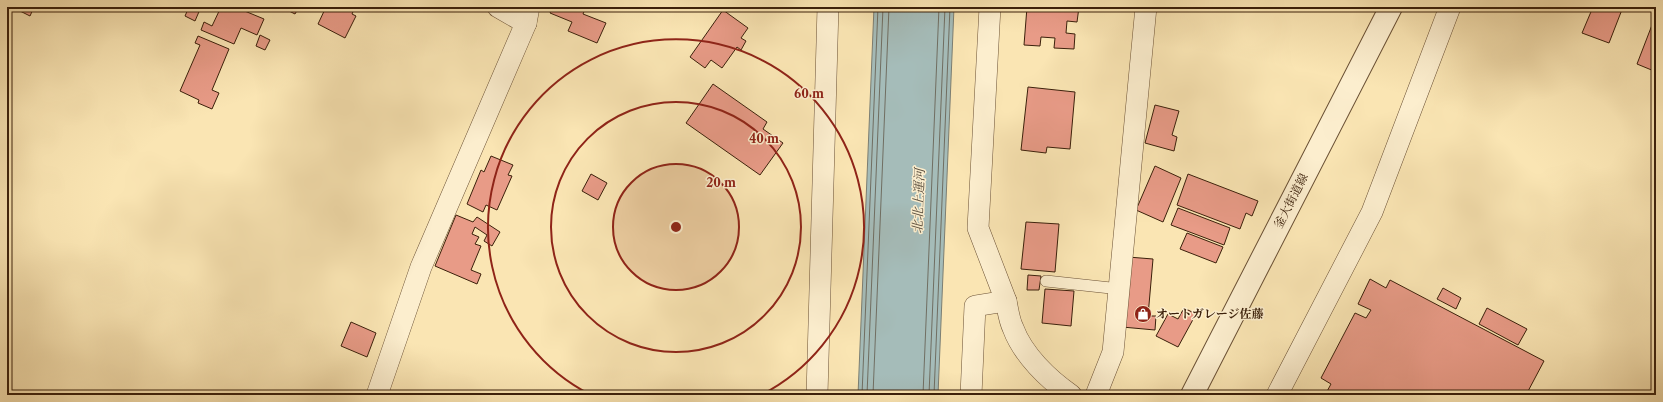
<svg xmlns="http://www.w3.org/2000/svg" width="1663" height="402" font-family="'Libre Caslon Text','Noto Serif JP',serif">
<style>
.water{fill:#a5bcb9;stroke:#7b7e73}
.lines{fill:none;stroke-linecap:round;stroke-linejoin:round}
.shore{stroke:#706e62;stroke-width:1}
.building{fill:#e89b87;stroke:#3b200b}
.service-casing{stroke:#6b5135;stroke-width:12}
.minor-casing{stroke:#6b5135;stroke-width:22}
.tertiary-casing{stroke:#6b5135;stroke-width:24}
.service{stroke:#fceece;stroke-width:11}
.minor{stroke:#fceece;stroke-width:21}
.tertiary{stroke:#fceece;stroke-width:22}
.ring{fill:none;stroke:#8f2418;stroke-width:2}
.labels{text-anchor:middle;stroke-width:3;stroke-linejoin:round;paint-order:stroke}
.street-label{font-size:12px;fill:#3b200b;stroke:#fceece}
.poi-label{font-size:12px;font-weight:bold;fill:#3b200b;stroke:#fceece;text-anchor:start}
.water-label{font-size:13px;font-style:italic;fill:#5b4f3f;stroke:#fceece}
.centre{fill:#8f2418;stroke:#fceece;stroke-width:2}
.ring-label{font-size:12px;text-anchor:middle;font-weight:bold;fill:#8f2418;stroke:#fceece;stroke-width:3;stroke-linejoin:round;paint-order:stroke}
</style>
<rect width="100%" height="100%" fill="#fae5b3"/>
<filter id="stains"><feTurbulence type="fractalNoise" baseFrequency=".005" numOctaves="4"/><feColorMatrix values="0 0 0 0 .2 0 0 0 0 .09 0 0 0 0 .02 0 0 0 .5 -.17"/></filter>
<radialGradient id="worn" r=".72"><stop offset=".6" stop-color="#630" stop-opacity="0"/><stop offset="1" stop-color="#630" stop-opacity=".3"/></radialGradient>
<!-- water -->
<path class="water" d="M874,7h80l-16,388h-80z"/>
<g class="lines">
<!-- shore -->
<g class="shore">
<path d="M862,395l16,-388"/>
<path d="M867,395l16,-388"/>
<path d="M873,395l16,-388"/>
<path d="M923,395l16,-388"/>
<path d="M929,395l16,-388"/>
<path d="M934,395l16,-388"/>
</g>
</g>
<!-- building -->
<g class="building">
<path d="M12,7h22l-4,9z"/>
<path d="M189,7h12l-6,14 -10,-5z"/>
<path d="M221,7h14l29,12 -7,16 -16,-7 -7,16 -33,-14 3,-8 8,4z"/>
<path d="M289,7h10l-4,7 -8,-4z"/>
<path d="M326,7h29l-3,7 4,2 -11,22 -27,-14z"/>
<path d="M553,7h33l-3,7 23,9 -9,20 -29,-12 4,-9 -22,-9z"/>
<path d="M1027,7h52l-2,15 -10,-1 -1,12 9,1 -1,15 -20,-1 1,-10 -14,-1 -1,9 -16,-1z"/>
<path d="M1593,7h30l-14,36 -27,-10z"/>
<path d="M723,10l25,18 -7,10 5,3 -5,9 -4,-3 -15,21 -11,-8 -6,8 -15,-11z"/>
<path d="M1652,25l4,2v43l-2,1 -17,-7z"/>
<path d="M260,35l10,5 -5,10 -9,-4z"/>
<path d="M198,36l31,13 -17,41 7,3 -7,16 -14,-6 1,-3 -19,-9 20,-46 -5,-2z"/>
<path d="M713,84l54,38 -4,7 20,14 -23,32 -74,-52z"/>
<path d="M1028,87l47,5 -5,57 -23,-2 -1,6 -25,-3z"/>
<path d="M1155,105l24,6 -7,24 5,2 -3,14 -29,-8z"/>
<path d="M491,156l22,9 -5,10 4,1 -15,34 -11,-5 -3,7 -16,-8 14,-34 3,2z"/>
<path d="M1155,166l26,12 -18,44 -27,-12z"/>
<path d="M591,174l16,9 -9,17 -16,-9z"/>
<path d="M1188,174l70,27 -6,15 -6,-3 -6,16 -63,-24z"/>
<path d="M1178,208l52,20 -6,17 -53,-20z"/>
<path d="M456,215l17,7 4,-5 23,15 -8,14 -8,-5 3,-6 -12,-8 -3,7 7,3 -4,7 6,2 -10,24 10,4 -4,10 -42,-18z"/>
<path d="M1026,222l33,2 -4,48 -34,-3z"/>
<path d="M1187,233l36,14 -7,16 -36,-14z"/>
<path d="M1128,257l25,2 -5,57h8l-1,14 -33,-3z"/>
<path d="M1028,275l13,1 -2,14h-12z"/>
<path d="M1370,279l16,9 4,-8 154,81 -18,34h-201l6,-11 -10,-6 34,-65 11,5 5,-8 -13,-6z"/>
<path d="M1443,288l18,10 -5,11 -19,-10z"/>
<path d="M1045,289l29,2 -3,35 -29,-3z"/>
<path d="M1184,308l12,6 -18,33 -22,-11 12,-22 10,5z"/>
<path d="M1487,308l40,21 -9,16 -39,-21z"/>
<path d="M351,322l25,11 -9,24 -26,-11z"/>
</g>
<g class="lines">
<!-- service casing -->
<g class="service-casing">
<path id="service" d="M1046,281l74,8"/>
</g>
<!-- minor casing -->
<g class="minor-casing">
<g id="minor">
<path d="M498,7l28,16"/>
<path d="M1006,301c2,9 3,19 7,27 10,27 35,51 58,67"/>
<path d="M377,395l44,-128 105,-244 3,-16"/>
<path d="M817,395l11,-388"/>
<path d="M971,395l4,-89 31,-5 -28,-73 12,-221"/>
<path d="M1096,395l17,-43 33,-345"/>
<path d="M1277,395l95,-183 78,-205"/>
</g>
</g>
<!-- tertiary casing -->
<g class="tertiary-casing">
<path id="tertiary" d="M1192,395l199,-388"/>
</g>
<!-- service -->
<use href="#service" class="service"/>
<!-- minor -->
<use href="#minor" class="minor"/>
<!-- tertiary -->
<use href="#tertiary" class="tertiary"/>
</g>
<!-- distance rings -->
<circle cx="676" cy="227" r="63" fill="#8f2418" fill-opacity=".12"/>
<g class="ring">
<circle cx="676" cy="227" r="63"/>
<circle cx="676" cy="227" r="125"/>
<path d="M591 395A188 188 0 1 1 761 395"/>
</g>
<!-- icons -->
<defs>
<g id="shop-disc" transform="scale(0.9)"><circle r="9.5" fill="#8f2418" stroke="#fceece"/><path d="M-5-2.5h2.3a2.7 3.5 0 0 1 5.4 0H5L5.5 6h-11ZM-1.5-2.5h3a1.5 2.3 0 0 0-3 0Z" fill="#fff"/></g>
</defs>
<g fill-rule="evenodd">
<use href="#shop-disc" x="1143" y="314"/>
</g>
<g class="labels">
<!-- street labels -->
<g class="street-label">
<text transform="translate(1291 201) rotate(-63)" y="4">釜大街道線</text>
</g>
<!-- poi labels -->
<g class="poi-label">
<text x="1156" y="318">オートガレージ佐藤</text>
</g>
<!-- water labels -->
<g class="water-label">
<text transform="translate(918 201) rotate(-88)" y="5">北北上運河</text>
</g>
</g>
<circle cx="676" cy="227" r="6" class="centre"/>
<g class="ring-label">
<text x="809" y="98">60 m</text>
<text x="764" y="143">40 m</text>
<text x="721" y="187">20 m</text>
</g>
<!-- margin -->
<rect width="1663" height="402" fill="none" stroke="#fae5b3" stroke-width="24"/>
<rect x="8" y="8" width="1647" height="386" fill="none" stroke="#3b200b" stroke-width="2"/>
<rect x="12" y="12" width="1639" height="378" fill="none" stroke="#3b200b"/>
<rect width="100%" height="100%" filter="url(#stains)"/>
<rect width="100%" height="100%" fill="url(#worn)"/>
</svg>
